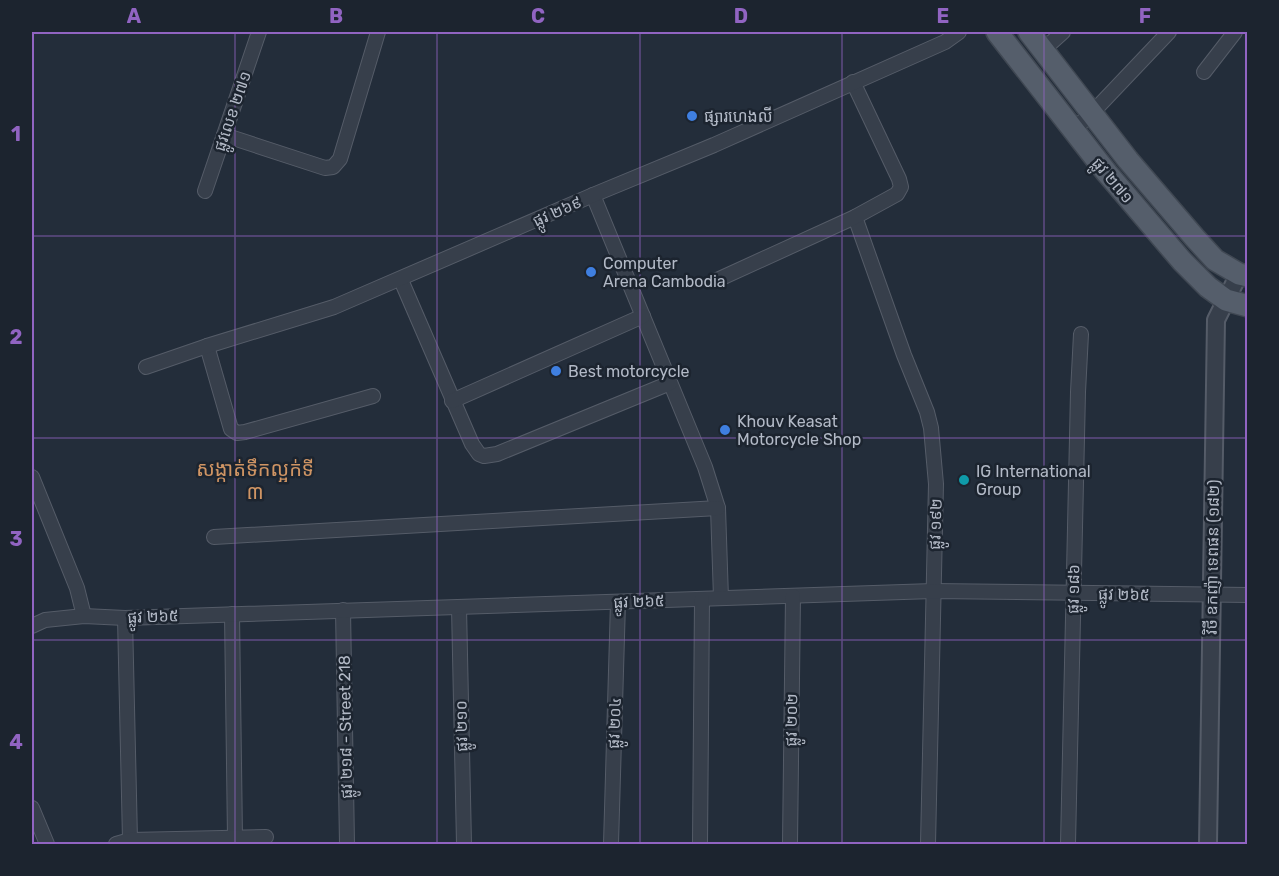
<svg xmlns="http://www.w3.org/2000/svg" width="1279" height="876" font-family="Rubik,'Noto Sans Khmer',sans-serif">
<style>
.lines{fill:none;stroke-linecap:round;stroke-linejoin:round}
.minor-casing{stroke:#555c68;stroke-width:16}
.tertiary-casing{stroke:#555c68;stroke-width:20}
.primary-casing{stroke:#404853;stroke-width:24}
.minor{stroke:#373f4b;stroke-width:14}
.tertiary{stroke:#373f4b;stroke-width:16}
.primary{stroke:#555e6b;stroke-width:21}
.grid{fill:none;stroke:#9164c2;stroke-width:1.5;stroke-opacity:0.55}
.shop-dot{fill:#3f7fe0;stroke:#1c242f;stroke-width:2}
.culture-dot{fill:#0f9aa8;stroke:#1c242f;stroke-width:2}
.labels{text-anchor:middle;stroke-width:5;stroke-linejoin:round;paint-order:stroke}
.street-label{font-size:16px;fill:#b2b9c6;stroke:#1c242f}
.poi-label{font-size:16px;fill:#b2b9c6;stroke:#1c242f;text-anchor:start}
.quarter-label{font-size:20px;fill:#d09564;stroke:#1c242f}
.neatline{fill:none;stroke:#9164c2;stroke-width:2}
.grid-label{font-size:20px;text-anchor:middle;font-weight:bold;fill:#9164c2}
</style>
<rect width="100%" height="100%" fill="#232d3a"/>
<g class="lines">
<!-- minor casing -->
<g class="minor-casing">
<g id="minor">
<path d="M1043,50l20,-18"/>
<path d="M1204,72l31,-40"/>
<path d="M1073,130l19,-17 77,-81"/>
<path d="M224,135l101,33 8,-1 7,-8 38,-127"/>
<path d="M205,191l54,-159"/>
<path d="M593,195l112,272 13,41 3,90"/>
<path d="M855,217l49,138 23,57 4,16 5,56 -8,360"/>
<path d="M401,280l71,164 7,10 5,2 13,-2 173,-71"/>
<path d="M717,280l138,-63 42,-23 4,-7 -2,-8 -46,-97"/>
<path d="M207,346l24,83 6,4 8,-1 128,-36"/>
<path d="M146,367l61,-21 127,-39 259,-112 121,-50 231,-103 14,-10"/>
<path d="M452,401l191,-85"/>
<path d="M32,477l45,111 7,28"/>
<path d="M214,537l504,-29"/>
<path d="M459,607l5,237"/>
<path d="M343,610l4,234"/>
<path d="M232,614l3,224"/>
<path d="M125,618l5,222"/>
<path d="M32,626l13,-6 39,-4 41,2 808,-27 315,4"/>
<path d="M32,808l15,36"/>
<path d="M116,844l14,-4 136,-3"/>
<path d="M611,844l7,-242"/>
<path d="M700,844l2,-245"/>
<path d="M790,844l3,-248"/>
<path d="M1068,844l10,-452 3,-58"/>
</g>
</g>
<!-- tertiary casing -->
<g class="tertiary-casing">
<path id="tertiary" d="M1208,844l8,-524 23,-46"/>
</g>
<!-- primary casing -->
<g class="primary-casing">
<g id="primary">
<path d="M997,32l110,141 75,88 26,26 18,13 22,6"/>
<path d="M1029,32l99,128 66,77 21,23 24,14 9,2"/>
</g>
</g>
<!-- minor -->
<use href="#minor" class="minor"/>
<!-- tertiary -->
<use href="#tertiary" class="tertiary"/>
<!-- primary -->
<use href="#primary" class="primary"/>
</g>
<!-- grid -->
<path class="grid" d="M235,32v812M437,32v812M640,32v812M842,32v812M1044,32v812M32,236h1216M32,438h1216M32,640h1216"/>
<!-- markers -->
<g class="shop-dot">
<circle cx="692" cy="116" r="6"/>
<circle cx="591" cy="272" r="6"/>
<circle cx="556" cy="371" r="6"/>
<circle cx="725" cy="430" r="6"/>
</g>
<circle class="culture-dot" cx="964" cy="480" r="6"/>
<g class="labels">
<!-- street labels -->
<g class="street-label">
<text transform="translate(232 111) rotate(-71)" y="6">ផ្លូវលេខ ២៧១</text>
<text transform="translate(1113 180) rotate(50)" y="6">ផ្លូវ ២៧១</text>
<text transform="translate(557 211) rotate(-24)" y="6">ផ្លូវ ២៦៩</text>
<text transform="translate(935 524) rotate(-88)" y="6">ផ្លូវ ១៩២</text>
<text transform="translate(1212 557) rotate(-89)" y="6">វិថី ឧកញ៉ា ទេពផន (១៨២)</text>
<text transform="translate(1073 589) rotate(-89)" y="6">ផ្លូវ ១៨៦</text>
<text transform="translate(1124 594) rotate(1)" y="6">ផ្លូវ ២៦៥</text>
<text transform="translate(639 601) rotate(-2)" y="6">ផ្លូវ ២៦៥</text>
<text transform="translate(153 616) rotate(-2)" y="6">ផ្លូវ ២៦៥</text>
<text transform="translate(791 720) rotate(-89)" y="6">ផ្លូវ ២០២</text>
<text transform="translate(614 723) rotate(-88)" y="6">ផ្លូវ ២០៤</text>
<text transform="translate(461 726) rotate(-91)" y="6">ផ្លូវ ២១០</text>
<text transform="translate(345 727) rotate(-91)" y="6">ផ្លូវ ២១៨ - Street 218</text>
</g>
<!-- poi labels -->
<g class="poi-label">
<text x="704" y="122">ផ្សារហេងលី</text>
<text x="603" y="269">Computer<tspan x="603" dy="18">Arena Cambodia</tspan></text>
<text x="568" y="377">Best motorcycle</text>
<text x="737" y="427">Khouv Keasat<tspan x="737" dy="18">Motorcycle Shop</tspan></text>
<text x="976" y="477">IG International<tspan x="976" dy="18">Group</tspan></text>
</g>
<!-- quarter labels -->
<g class="quarter-label">
<text x="255" y="476">សង្កាត់ទឹកល្អក់ទី<tspan x="255" dy="23">៣</tspan></text>
</g>
</g>
<!-- border -->
<rect width="1279" height="876" fill="none" stroke="#1c242f" stroke-width="66"/>
<rect x="33" y="33" width="1213" height="810" class="neatline"/>
<g class="grid-label">
<text x="134" y="23">A</text>
<text x="336" y="23">B</text>
<text x="538" y="23">C</text>
<text x="741" y="23">D</text>
<text x="943" y="23">E</text>
<text x="1145" y="23">F</text>
<text x="16" y="141">1</text>
<text x="16" y="344">2</text>
<text x="16" y="546">3</text>
<text x="16" y="749">4</text>
</g>
</svg>
